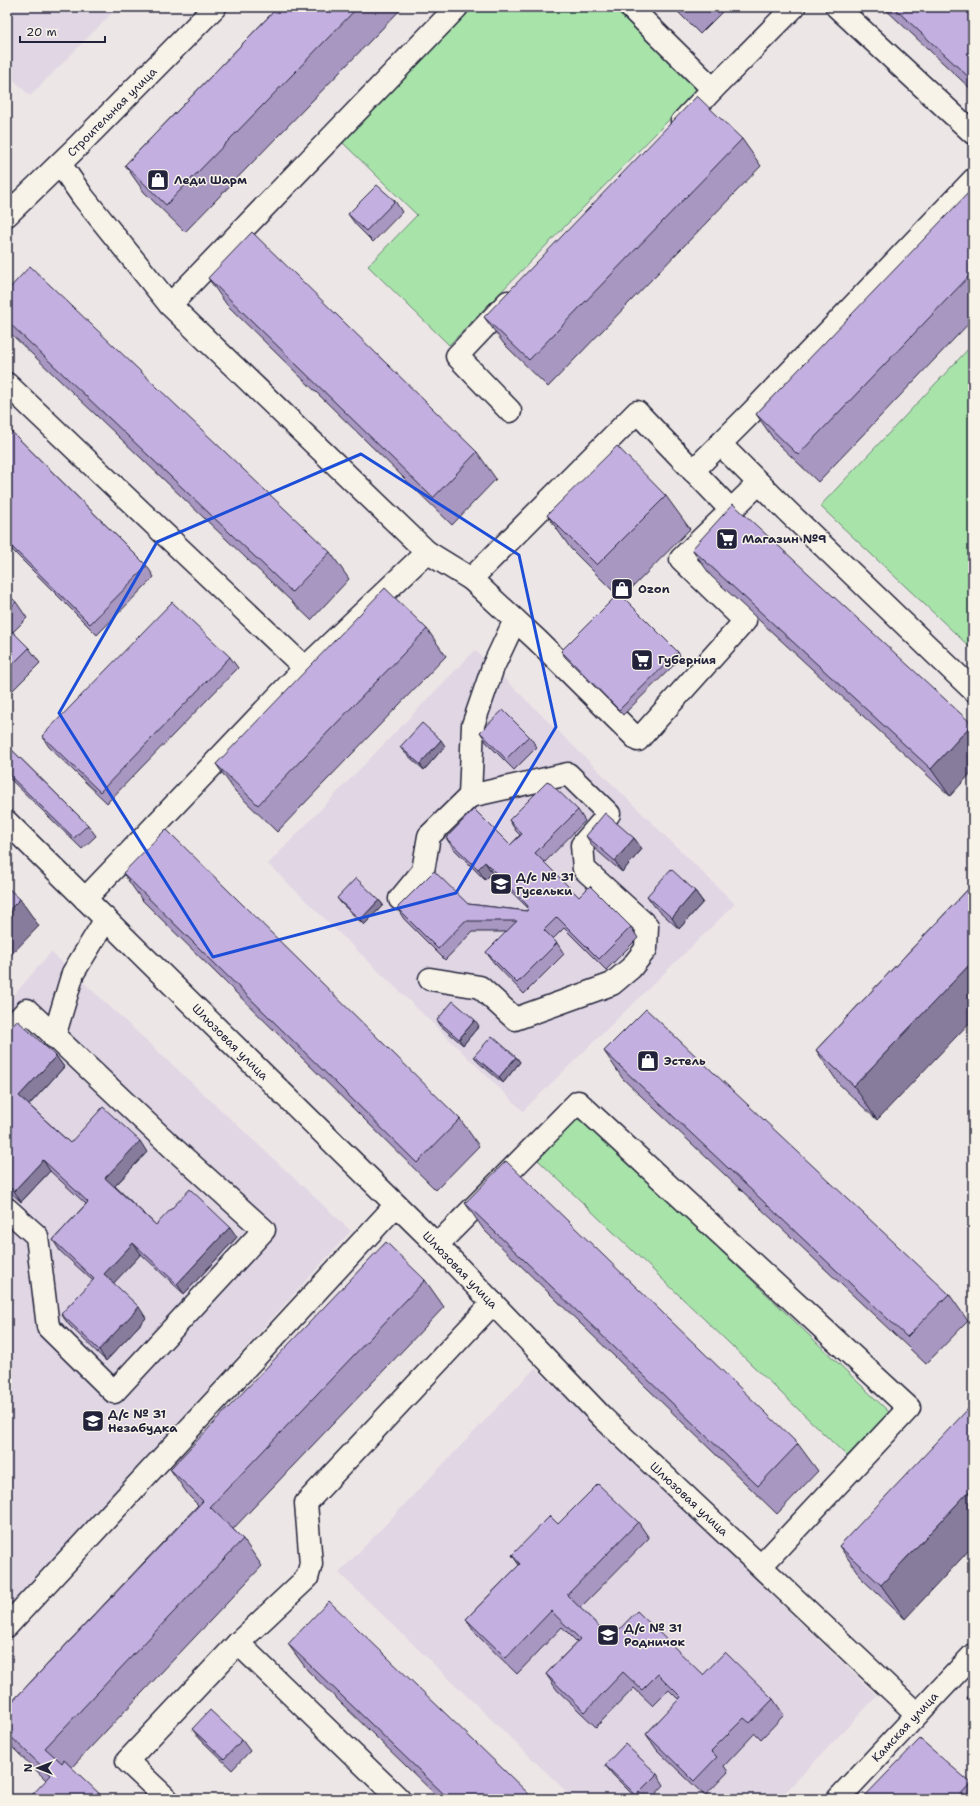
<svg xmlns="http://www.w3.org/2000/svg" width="980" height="1806" font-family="'Shantell Sans',sans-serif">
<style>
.built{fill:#e0d6e4}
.green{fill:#a8e4aa;stroke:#658372}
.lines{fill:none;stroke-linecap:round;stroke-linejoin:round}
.minor-casing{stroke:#22223b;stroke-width:25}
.minor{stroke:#f7f3e8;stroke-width:22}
.wall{fill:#a897c1;stroke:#22223b}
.shaded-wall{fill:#887b9d;stroke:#22223b}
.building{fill:#c3b0e0;stroke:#22223b}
.marked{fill:none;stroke:#1d4ed8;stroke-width:3;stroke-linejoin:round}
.labels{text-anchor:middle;stroke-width:3;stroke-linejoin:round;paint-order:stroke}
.street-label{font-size:12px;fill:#22223b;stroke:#f7f3e8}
.poi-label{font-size:12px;font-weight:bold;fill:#22223b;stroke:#f7f3e8;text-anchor:start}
</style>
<rect width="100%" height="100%" fill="#ede6e6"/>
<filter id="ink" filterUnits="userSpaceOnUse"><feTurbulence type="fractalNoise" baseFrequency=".025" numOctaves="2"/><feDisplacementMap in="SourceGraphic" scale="8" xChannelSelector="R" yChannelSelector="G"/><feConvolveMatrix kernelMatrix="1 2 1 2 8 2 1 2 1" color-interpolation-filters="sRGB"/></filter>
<g filter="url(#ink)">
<!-- built -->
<g class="built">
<path d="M7,7h111l-88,89 -23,-23z"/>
<path d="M475,650l260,254 -212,207 -255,-247z"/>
<path d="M51,952l300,279 -344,380v-608z"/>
<path d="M535,1368l342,328 -98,103h-205l-235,-226z"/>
</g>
<!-- green -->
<g class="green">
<path d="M471,7h142l85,83 -249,255 -81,-79 49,-51 -76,-74z"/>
<path d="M973,344v306l-153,-144z"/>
<path d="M580,1115l309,297 -42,44 -309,-296z"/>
</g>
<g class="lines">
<!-- minor casing -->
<g class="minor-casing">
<g id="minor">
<path d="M630,7l83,82 81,-82"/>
<path d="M837,7l136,126"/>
<path d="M682,122l31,-33"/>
<path d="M60,164l23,33 87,108 257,247 -122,116"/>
<path d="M7,215l71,-69 137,-139"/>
<path d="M508,302l-51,54 53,55"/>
<path d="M170,305l287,-298"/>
<path d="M7,384l298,284 -220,231"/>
<path d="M720,444l67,67 186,179"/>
<path d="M693,471l58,-58 222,-233"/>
<path d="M427,552l44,27 166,-167 94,98"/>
<path d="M471,579l66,61 101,100 107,-119 -64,-62 78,-76"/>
<path d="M7,822l430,423 166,173 314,296"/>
<path d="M400,899l23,-28 6,-35 41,-40"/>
<path d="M430,979l50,8 35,32 97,-35 19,-16 15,-19 1,-23 -63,-57 -2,-24 27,-31 -41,-40 -98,22 3,-71 20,-58 22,-47"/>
<path d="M7,1032l20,-22 145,137 92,83 -150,162 -66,-65 -11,-91 -30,-27"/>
<path d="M54,1037l19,-64 33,-54"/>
<path d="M437,1245l141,-143 331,306 -148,158"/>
<path d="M7,1626l389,-421"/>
<path d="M167,1799l-40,-38 111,-118"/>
<path d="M399,1799l-161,-156 69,-65 4,-14 -5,-61 187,-200"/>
<path d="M838,1799l135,-144"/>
</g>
</g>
<!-- minor -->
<use href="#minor" class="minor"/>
</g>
<!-- wall -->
<g class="wall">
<path d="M278,7h125l-218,225 -41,-40 -19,-27z"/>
<path d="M673,7h54l-27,27z"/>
<path d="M883,7h90v84z"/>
<path d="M742,139l19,27 -213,221 -44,-43 -20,-27z"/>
<path d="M973,192v127l-155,163 -43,-41 -19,-27z"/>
<path d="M395,201l7,11 -29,30 -17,-17 -8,-11z"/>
<path d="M208,278l269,174 19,27 -44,46 -225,-220z"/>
<path d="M7,291l323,261 19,27 -38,41 -300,-286 -4,-6z"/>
<path d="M7,427l140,139 7,11 -57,58 -90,-90z"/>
<path d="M666,496l24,33 -67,68 55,55 3,6 -58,57 -58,-58 -4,-6 56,-56 -46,-46 -24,-34z"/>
<path d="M692,549l280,175 -22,72 -239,-220z"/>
<path d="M7,593l9,9 11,16 -14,14 16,16 11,15 -33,33z"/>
<path d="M427,629l19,27 -169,176 -42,-41 -19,-27z"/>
<path d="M230,657l8,11 -131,135 -58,-56 -7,-11z"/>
<path d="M480,732l49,4 8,11 -23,23 -27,-27z"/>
<path d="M7,745l81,80 8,11 -14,13 -75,-73z"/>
<path d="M445,746l-21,24 -20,-18 -4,-5z"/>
<path d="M578,810l7,11 -41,42 35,34 52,30 7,11 -32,32 -42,-42 -11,11 4,4 7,11 -40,40 -30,-31 -8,-11 20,-20h-34l-27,28 -41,-41 -7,-11 71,-4 59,7 1,-3 -36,-35 -7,7 -32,-32 -7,-10 64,7 10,-10 -4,-4 -7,-11z"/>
<path d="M586,836l48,2 8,11 -20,23 -29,-25z"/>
<path d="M123,873l337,246 19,27 -43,44 -294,-290z"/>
<path d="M973,884l-96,236 -38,-36 -23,-34z"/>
<path d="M695,891l8,11 -24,27 -24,-22 -8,-11z"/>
<path d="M337,898l42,2 4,5 -19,20 -23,-22z"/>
<path d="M437,1020l42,6 -16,19 -22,-19z"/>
<path d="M7,1031l49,25 8,11 -35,38 41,38 77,9 -32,34 41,39 81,12 -53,57 -43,-40 -28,29 33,35 -40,43 -37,-36 -8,-11 32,-33 -33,-30 -7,-11 33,-36 -36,-33 -29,31 -14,-13z"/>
<path d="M604,1051l345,243 19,27 -42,43 -303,-285z"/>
<path d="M474,1056l42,1 4,5 -17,21 -25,-21z"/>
<path d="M465,1203l333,241 20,27 -41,43 -293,-284z"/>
<path d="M425,1280l19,27 -211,222 10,10 19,27 -190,201 -26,13 -33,-32 -6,-9v-32l191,-202 -9,-9 -19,-27z"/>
<path d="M973,1411l-68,208 -42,-39 -24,-34z"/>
<path d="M638,1522l11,16 -69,70 31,30 92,37 70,24 11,16 -23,24 -6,-6 -31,33 4,6 -23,24 -48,-46 -11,-16 33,-34 -10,-10 -16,16 -19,-18 -38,39 -39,-37 -11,-16 31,-32 -15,-15 -45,47 -40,-39 -11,-16 53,-54 -7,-10 46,-31z"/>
<path d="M288,1644l246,155h-94l-132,-128z"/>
<path d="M973,1691v15l-6,-8z"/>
<path d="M192,1729l50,11 8,11 -18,19 -32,-31z"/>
<path d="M605,1765l52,9 7,11 -13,14h-14l-24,-24z"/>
<path d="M971,1783l2,3v13h-111z"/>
</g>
<!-- shaded-wall -->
<g class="shaded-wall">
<path d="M972,724l1,2v45l-23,25 -19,-27z"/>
<path d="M441,740l4,6 -21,24 -4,-6z"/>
<path d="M634,838l8,11 -20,23 -7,-11z"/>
<path d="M485,862l7,11 -7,7 -7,-11z"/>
<path d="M695,891l8,11 -24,27 -7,-11z"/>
<path d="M20,899l19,27 -32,33v-47z"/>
<path d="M379,900l4,5 -19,20 -4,-5z"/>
<path d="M973,961v58l-96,101 -23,-34z"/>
<path d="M475,1020l4,6 -16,19 -4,-6z"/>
<path d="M56,1056l8,11 -37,40 -8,-11z"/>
<path d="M516,1057l4,5 -17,21 -4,-6z"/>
<path d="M140,1141l7,11 -34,36 -8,-10z"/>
<path d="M43,1160l7,11 -29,31 -7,-11z"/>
<path d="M230,1227l7,10 -53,57 -7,-10z"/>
<path d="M133,1243l8,11 -29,31 -8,-11z"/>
<path d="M139,1307l7,11 -40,43 -7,-11z"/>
<path d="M973,1487v59l-68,73 -24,-34z"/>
</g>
<!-- building -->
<g class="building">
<path d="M278,7h80l-192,198 -41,-40z"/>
<path d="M893,7h80v74z"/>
<path d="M697,96l45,43 -213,221 -45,-43z"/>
<path d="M377,185l18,16 -29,30 -18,-17z"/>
<path d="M971,190l2,2v80l-175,183 -42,-41z"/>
<path d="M252,232l225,220 -44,46 -225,-220z"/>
<path d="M30,266l300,286 -38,40 -285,-271v-30z"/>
<path d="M7,427l140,139 -57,58 -83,-82z"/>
<path d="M617,446l49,50 -69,69 -50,-50z"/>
<path d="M733,504l239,220 -41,45 -239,-220z"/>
<path d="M385,588l42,41 -169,176 -42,-41z"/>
<path d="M7,593l9,9 -9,9z"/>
<path d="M619,593l59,59 -59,58 -58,-59z"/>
<path d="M172,602l58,55 -130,135 -58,-56z"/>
<path d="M7,626l22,22 -22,22z"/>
<path d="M503,710l26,26 -23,23 -26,-27z"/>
<path d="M422,723l19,17 -21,24 -20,-17z"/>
<path d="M7,745l81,80 -14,13 -67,-65z"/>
<path d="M548,781l30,29 -43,43 44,44 11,-11 41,41 -32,32 -42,-42 -13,13 13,13 -40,40 -31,-31 31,-31h-52l-27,28 -41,-41 37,-37 34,33 59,7 1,-5 -43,-44 -7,7 -32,-31 28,-29 36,36 12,-11 -13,-14z"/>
<path d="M605,813l29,25 -19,23 -29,-25z"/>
<path d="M166,829l294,290 -43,44 -294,-290z"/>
<path d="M671,869l24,22 -23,27 -25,-22z"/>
<path d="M356,878l23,22 -19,20 -23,-22z"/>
<path d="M973,884v77l-119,125 -38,-36z"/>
<path d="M7,887l13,12 -13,13z"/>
<path d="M453,1001l22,19 -16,19 -22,-19z"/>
<path d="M646,1009l303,285 -42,43 -303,-286z"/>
<path d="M17,1020l39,36 -37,40 51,47 33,-36 37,34 -35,37 51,47 34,-36 40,38 -53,57 -44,-41 -29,31 35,33 -40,43 -38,-36 33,-35 -41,-39 35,-38 -45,-42 -29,31 -7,-6v-154z"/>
<path d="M492,1036l24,21 -17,20 -25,-21z"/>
<path d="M506,1161l292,283 -40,42 -293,-283z"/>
<path d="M386,1242l39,38 -215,227 33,32 -198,209 17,15 2,-3 41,39h-77l23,-24 -44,-42v-26l196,-206 -33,-32z"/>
<path d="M969,1408l4,3v76l-92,98 -42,-39z"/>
<path d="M598,1484l40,38 -71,73 44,43 26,-27 66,64 22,-23 48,47 -23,24 -6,-5 -33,33 6,6 -23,24 -48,-47 35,-37 -23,-23 -16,16 -19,-18 -38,40 -39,-38 34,-35 -29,-28 -45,47 -40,-39 54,-55 -8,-9 38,-39 8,8z"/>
<path d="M329,1601l205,198h-85l-161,-155z"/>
<path d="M973,1691v12l-6,-5z"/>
<path d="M210,1710l32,30 -18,19 -32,-30z"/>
<path d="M920,1739l51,44 -15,16h-94z"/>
<path d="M625,1744l32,30 -21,21 -31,-30z"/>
</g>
</g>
<!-- marked area -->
<path class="marked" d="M361,454l158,101 37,172 -100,166 -243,64 -154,-244 98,-171z"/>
<!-- icons -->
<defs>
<g id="shop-square" transform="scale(1.15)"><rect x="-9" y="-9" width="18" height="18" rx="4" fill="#22223b" stroke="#f7f3e8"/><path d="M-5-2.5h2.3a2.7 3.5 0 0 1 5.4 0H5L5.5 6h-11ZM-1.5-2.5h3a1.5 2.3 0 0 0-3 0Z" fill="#fff"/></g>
<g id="supermarket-square" transform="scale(1.15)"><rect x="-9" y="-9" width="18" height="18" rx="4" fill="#22223b" stroke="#f7f3e8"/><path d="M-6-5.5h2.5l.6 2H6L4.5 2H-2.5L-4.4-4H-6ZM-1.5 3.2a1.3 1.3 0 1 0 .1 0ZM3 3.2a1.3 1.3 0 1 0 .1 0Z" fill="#fff"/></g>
<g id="school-square" transform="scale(1.15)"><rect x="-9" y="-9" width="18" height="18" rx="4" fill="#22223b" stroke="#f7f3e8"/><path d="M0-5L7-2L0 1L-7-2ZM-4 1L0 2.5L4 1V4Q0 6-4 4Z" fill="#fff"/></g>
</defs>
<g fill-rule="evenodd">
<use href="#shop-square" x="158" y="180"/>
<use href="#supermarket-square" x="727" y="539"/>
<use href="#shop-square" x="622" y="589"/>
<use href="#supermarket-square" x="642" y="660"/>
<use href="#school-square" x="501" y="884"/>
<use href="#shop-square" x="648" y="1061"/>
<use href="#school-square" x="93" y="1421"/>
<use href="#school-square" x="608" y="1635"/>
</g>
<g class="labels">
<!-- street labels -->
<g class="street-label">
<text transform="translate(112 112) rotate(-45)" y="4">Строительная улица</text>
<text transform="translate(230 1042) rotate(45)" y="4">Шлюзовая улица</text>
<text transform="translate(460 1270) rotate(46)" y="4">Шлюзовая улица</text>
<text transform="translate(689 1499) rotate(43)" y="4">Шлюзовая улица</text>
<text transform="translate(905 1727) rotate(-47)" y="4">Камская улица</text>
</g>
<!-- poi labels -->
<g class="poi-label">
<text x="174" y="184">Леди Шарм</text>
<text x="742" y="543">Магазин №9</text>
<text x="638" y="593">Ozon</text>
<text x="658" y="664">Губерния</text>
<text x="516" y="881">Д/с № 31<tspan x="516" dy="14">Гусельки</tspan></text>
<text x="664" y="1065">Эстель</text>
<text x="108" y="1418">Д/с № 31<tspan x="108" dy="14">Незабудка</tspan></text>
<text x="624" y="1632">Д/с № 31<tspan x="624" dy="14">Родничок</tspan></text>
</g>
</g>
<!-- margin -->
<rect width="980" height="1806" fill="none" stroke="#f7f3e8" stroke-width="24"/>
<rect x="12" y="12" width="956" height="1782" fill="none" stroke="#22223b" stroke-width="1.5" filter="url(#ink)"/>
<!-- north arrow -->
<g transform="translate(38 1768) rotate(270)" stroke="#f7f3e8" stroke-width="3" paint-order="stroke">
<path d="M0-3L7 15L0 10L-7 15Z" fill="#22223b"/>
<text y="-6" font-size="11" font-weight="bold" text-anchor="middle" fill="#22223b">N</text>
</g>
<!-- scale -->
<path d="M20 36v6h85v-6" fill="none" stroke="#22223b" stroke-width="2"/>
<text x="26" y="36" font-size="12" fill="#22223b" stroke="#f7f3e8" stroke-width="3" paint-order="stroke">20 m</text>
</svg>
